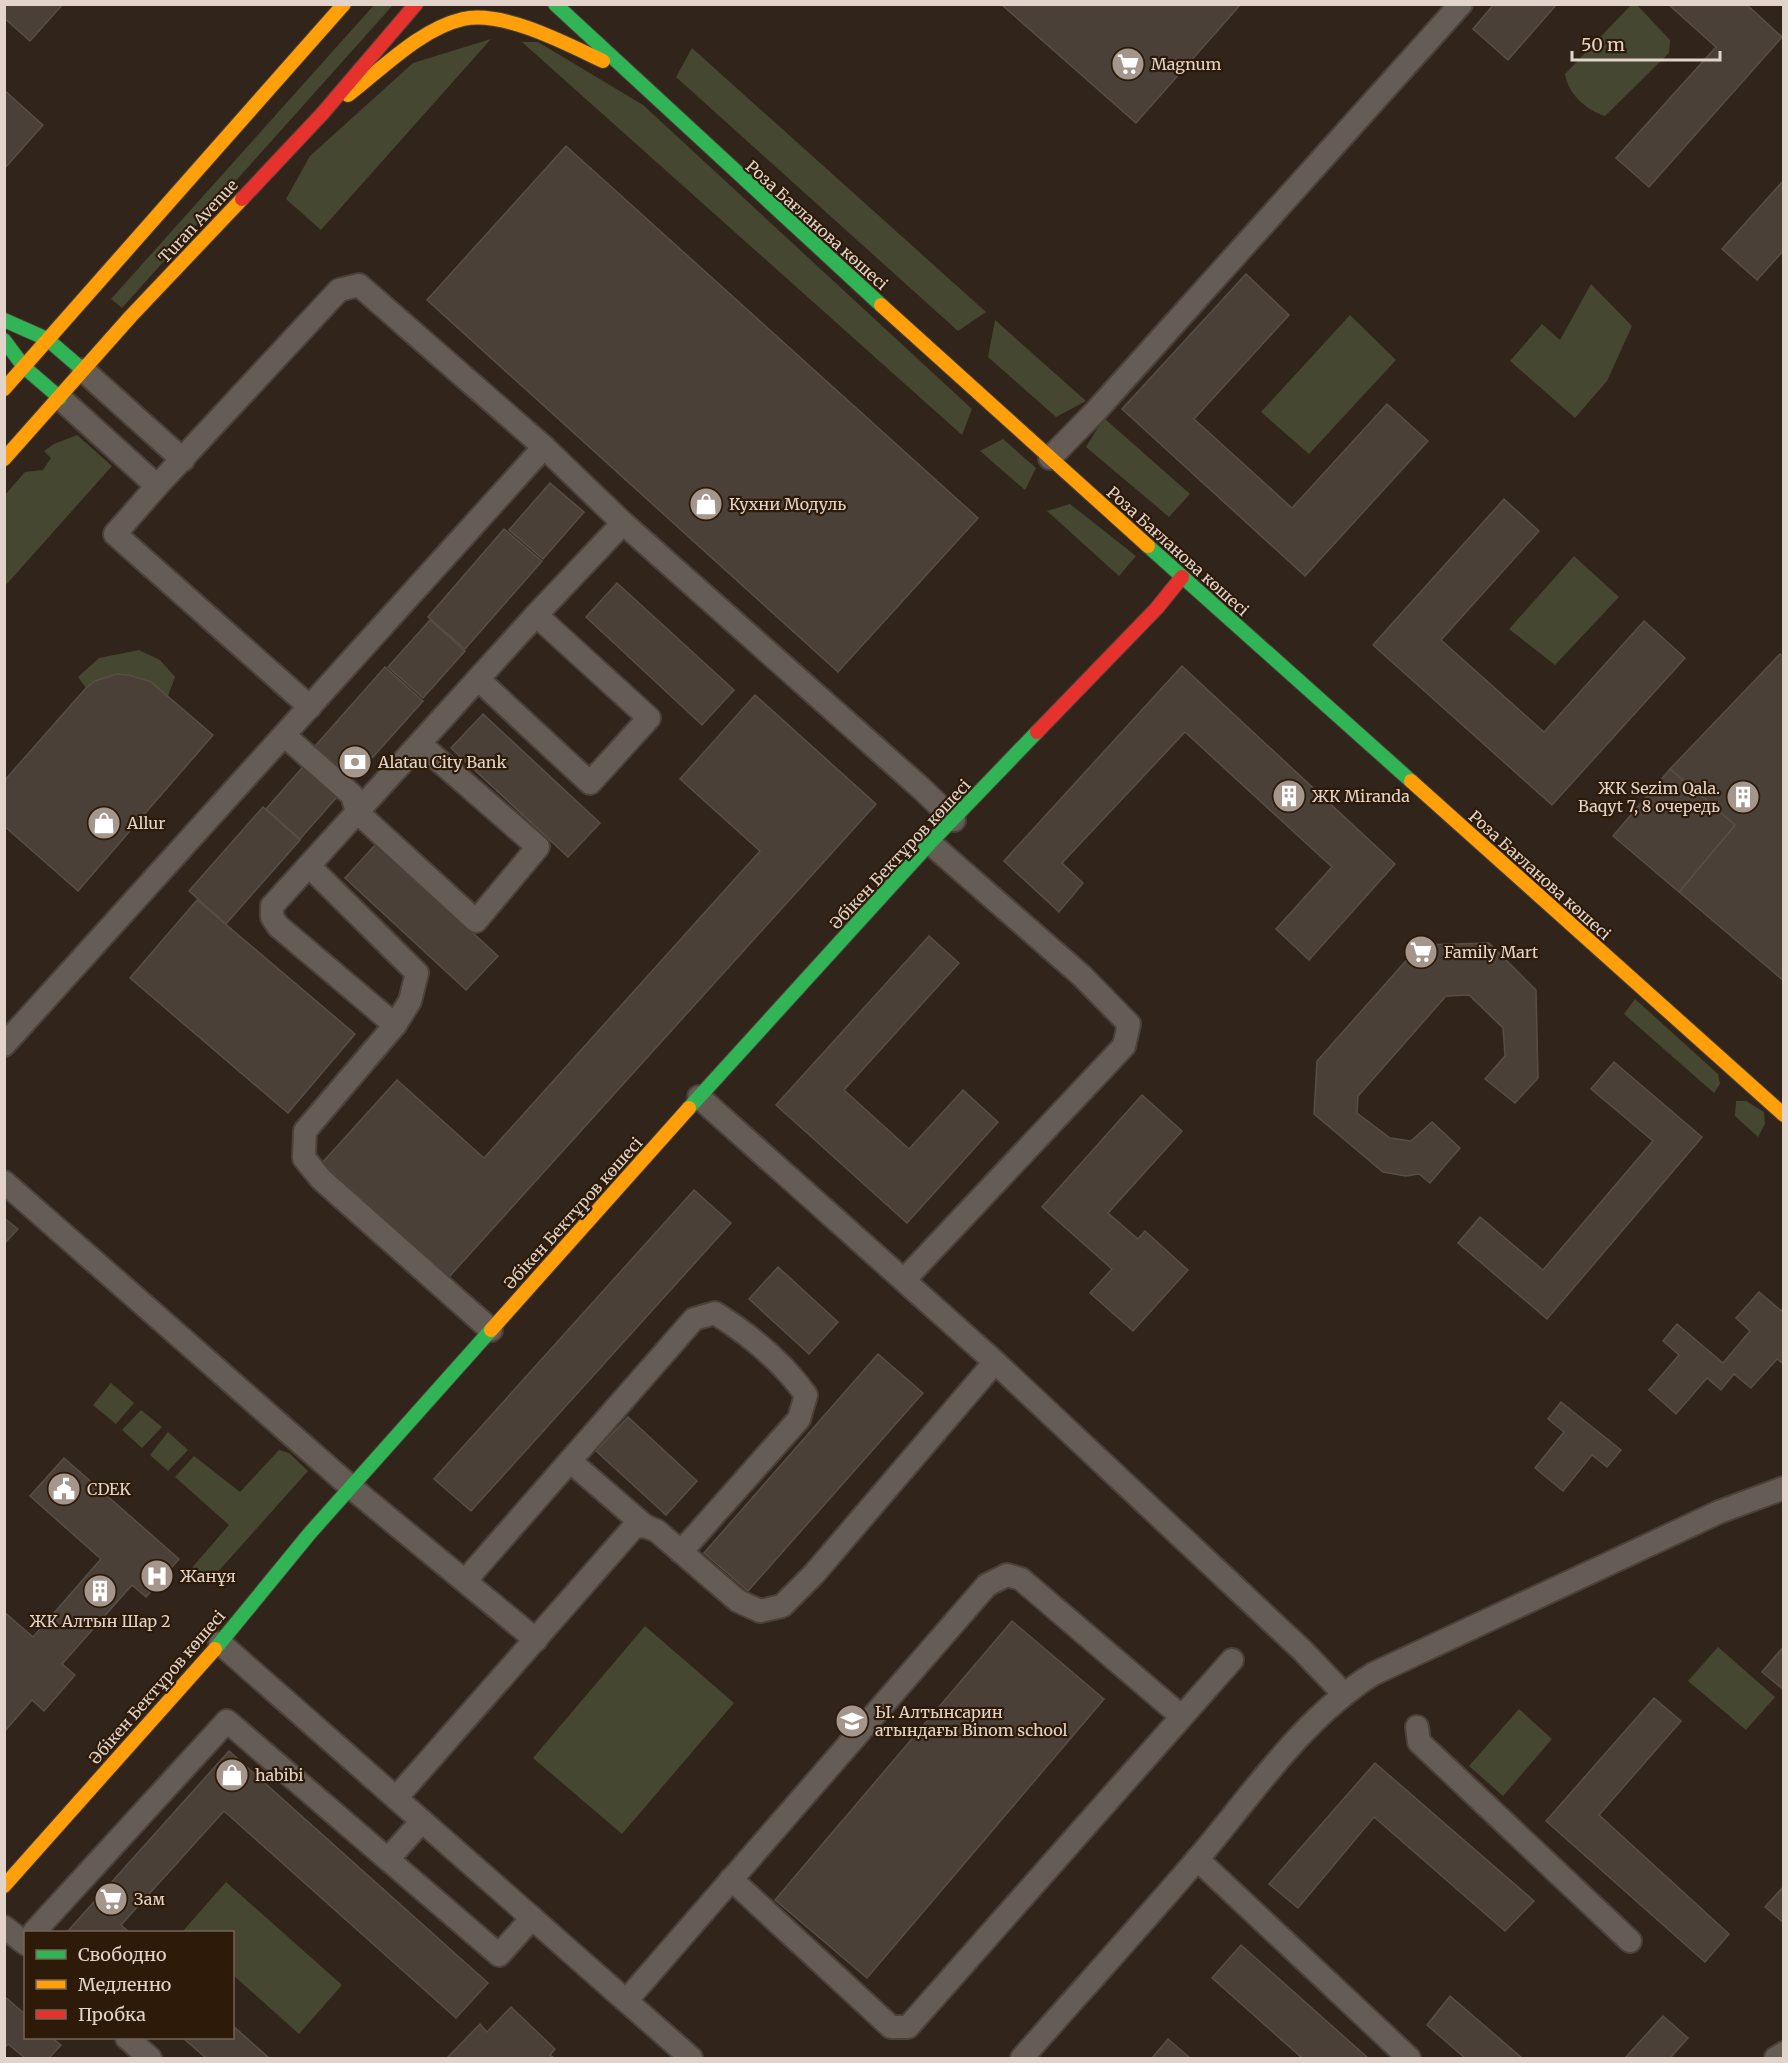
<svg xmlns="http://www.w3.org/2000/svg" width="1788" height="2063" font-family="Merriweather,serif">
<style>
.green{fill:#464731}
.building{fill:#4b4038;stroke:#594e46;stroke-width:1.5}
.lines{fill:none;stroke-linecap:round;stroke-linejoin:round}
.street-casing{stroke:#4b413a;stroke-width:26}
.fast-casing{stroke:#4b413a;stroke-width:16}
.slow-casing{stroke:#4b413a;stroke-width:16}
.jam-casing{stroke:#4b413a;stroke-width:16}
.street{stroke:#655c56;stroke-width:22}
.fast{stroke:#30b455;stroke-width:14}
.slow{stroke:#ff9f0a;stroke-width:14}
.jam{stroke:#e5322d;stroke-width:14}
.labels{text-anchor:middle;stroke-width:4.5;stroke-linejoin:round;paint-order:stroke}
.poi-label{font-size:16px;fill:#e2d4ca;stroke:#2d1a09;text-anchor:start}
.street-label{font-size:16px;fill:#e2d4ca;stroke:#2d1a09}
</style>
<rect width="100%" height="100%" fill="#30241b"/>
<!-- green -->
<g class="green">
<path d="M374,5h19l-271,303 -11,-9z"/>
<path d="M1631,5h6l33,35 -1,13 -64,63c-19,-6 -37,-22 -40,-42z"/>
<path d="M491,39l-170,191 -35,-31 24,-43 103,-93z"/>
<path d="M522,42h16l105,63 329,304 -10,26z"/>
<path d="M692,48l294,264 -28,19 -282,-254z"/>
<path d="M1591,284l41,42 -25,55 -32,37 -65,-57 32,-37 18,16z"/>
<path d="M1350,315l46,45 -87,94 -48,-42z"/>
<path d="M995,320l91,81 -30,16 -68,-60z"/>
<path d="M1104,418l86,76 -21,23 -83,-70z"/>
<path d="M77,435l35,31 -107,120v-91l20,-23 18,-2 8,-12 -7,-7 10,-7z"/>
<path d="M1003,439l33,29 -11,22 -45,-39z"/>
<path d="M1070,504l66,52 -17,20 -72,-65z"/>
<path d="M1574,556l45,41 -64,68 -46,-36z"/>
<path d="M139,650l21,10 15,17 -7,19c-25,-23 -54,-29 -82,-8l-8,-11 21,-19z"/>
<path d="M1635,999l83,75 2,10 -6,9 -90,-79z"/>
<path d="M1736,1101h10l18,11 1,12 -7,13 -23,-21z"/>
<path d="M111,1383l23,20 -18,21 -23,-19z"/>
<path d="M141,1410l21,17 -20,21 -20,-18z"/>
<path d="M168,1432l20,18 -20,21 -18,-16z"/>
<path d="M279,1450l10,3 19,18 -101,113 -17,-14 39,-45 -54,-48 19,-21 46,36z"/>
<path d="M645,1626l89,77 -112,131 -89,-76z"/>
<path d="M1718,1647l57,50 -29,33 -58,-49z"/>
<path d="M1519,1709l33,30 -49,57 -34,-30z"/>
<path d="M226,1882l116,103 -43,49 -66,-59 -1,-43 -49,-1z"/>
</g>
<!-- building -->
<g class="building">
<path d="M4,4h59l-33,37 -26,-23z"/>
<path d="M1001,4h240l-105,119z"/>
<path d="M1494,4h63l-49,56 -35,-31z"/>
<path d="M1668,4h78l36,33 -133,150 -33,-29 100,-111z"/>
<path d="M4,90l39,35 -39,44z"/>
<path d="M566,146l412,372 -140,154 -411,-372z"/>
<path d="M1784,180v70l-27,30 -35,-31z"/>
<path d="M1246,274l43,41 -95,104 98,89 95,-104 41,37 -123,135 -183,-167z"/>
<path d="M550,483l34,29 -41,47 -34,-29z"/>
<path d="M1504,499l35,32 -98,109 103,92 100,-111 41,37 -133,147 -179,-160z"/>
<path d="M504,529l38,32 -77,88 -37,-32z"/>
<path d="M617,583l117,107 -32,35 -116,-108z"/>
<path d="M430,620l35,31 -42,47 -35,-31z"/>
<path d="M1780,654l4,3v324l-105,-89 56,-67 -65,-56z"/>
<path d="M1182,666l213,198 -86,96 -33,-31 56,-62 -147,-135 -123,131 21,20 -24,29 -55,-51z"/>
<path d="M385,667l38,34 -76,85 -38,-33z"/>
<path d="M117,674l12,1 22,7 62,53 -135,156 -74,-65v-45l82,-93 9,-7z"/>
<path d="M755,695l121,109 -427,473 -127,-114 75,-83 87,78 276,-307 -80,-72z"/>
<path d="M483,714l117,109 -32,34 -117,-109z"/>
<path d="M309,760l34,30 -43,49 -34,-30z"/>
<path d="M1670,769l65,56 -56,67 -66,-56z"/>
<path d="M263,807l37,33 -74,84 -37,-33z"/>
<path d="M376,844l122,112 -32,34 -121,-112z"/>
<path d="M197,900l158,134 -67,79 -158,-135z"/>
<path d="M929,936l30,27 -115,127 65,59 54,-59 35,32 -91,101 -131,-118z"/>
<path d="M1489,943l47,47 2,88 -23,25 -30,-24 20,-23 -2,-28 -34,-33 -23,1 -88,100 -1,17 33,25 21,3 21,-19 28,26 -30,35 -11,-9 -13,2 -23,-4 -69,-58 3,-53 103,-116z"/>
<path d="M1614,1062l88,75 -155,182 -89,-76 22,-26 63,53 110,-129 -62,-52z"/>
<path d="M1142,1095l40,36 -74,82 30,26 7,-8 43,39 -55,61 -43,-38 22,-24 -70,-62z"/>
<path d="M694,1190l37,33 -260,288 -37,-32z"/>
<path d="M4,1218l14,11 -14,15z"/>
<path d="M778,1267l60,55 -29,32 -60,-55z"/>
<path d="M1759,1292l25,21v51l-7,-5 -26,29 -17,-14 -13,16 -14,-12 -31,36 -27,-24 30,-35 -16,-14 14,-17 46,39 27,-32 -14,-13z"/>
<path d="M878,1354l45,39 -175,198 -44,-38z"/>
<path d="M1561,1402l60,48 -14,17 -15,-12 -29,36 -28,-23 29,-36 -16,-13z"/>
<path d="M628,1417l69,64 -31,34 -70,-64z"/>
<path d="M64,1458l115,101 -33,38 -14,-12 -70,79 13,11 -31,36 -12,-11 -28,32v-120l29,25 68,-78 -71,-63z"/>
<path d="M1012,1621l92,78 -237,279 -92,-78z"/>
<path d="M1784,1646v44l-22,-18z"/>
<path d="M1654,1698l27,23 -82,94 130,119 -24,28 -159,-141z"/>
<path d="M229,1751l259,232 -32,35 -232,-207 -103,114 8,7h-62z"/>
<path d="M1375,1763l159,138 -29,30 -131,-114 -76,91 -29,-24z"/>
<path d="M1784,1886v37l-19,-16z"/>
<path d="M1241,1945l127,113h-66l-90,-80z"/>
<path d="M4,1996l22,19v23h26l9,7 -12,13h-24l-17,-14 -4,5z"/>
<path d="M1450,1996l72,62h-57l-38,-33z"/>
<path d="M511,2007l44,42 -5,6 4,3h-107l33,-34 7,8z"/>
<path d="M1663,2016l25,22 -18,20h-45z"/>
<path d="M232,2025l37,33h-63l-23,-20h49z"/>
<path d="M1168,2039l22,19h-38z"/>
</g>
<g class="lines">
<!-- street casing -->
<g class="street-casing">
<g id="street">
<path d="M83,370l100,90"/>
<path d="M60,398l97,88 182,-196 20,-5 185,162 79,76 299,266 32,31"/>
<path d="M1050,458l46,-47 365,-407"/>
<path d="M157,486l-42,48 195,173"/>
<path d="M479,680l111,103 59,-65 -113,-103"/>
<path d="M285,736l67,59 5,17 119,109 62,-74 -118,-103"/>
<path d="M309,866l108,107 -7,28 -15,24 -90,106 -1,27 17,21 170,151"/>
<path d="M395,1025l-117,-99 -6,-9v-11l264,-291 87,-92"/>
<path d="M4,1045l540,-598"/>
<path d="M699,1097l296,265 308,289 40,42"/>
<path d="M4,1182l348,306 184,152"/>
<path d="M904,1280l220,-234 5,-22 -47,-48 -152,-133"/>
<path d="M570,1461l75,65"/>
<path d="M465,1581l229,-262 21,-6c35,22 67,48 91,82l-7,24 -118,133"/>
<path d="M220,1643l202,178 -34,38"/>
<path d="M1417,1727l2,15 211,199"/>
<path d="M396,1798l238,-271 11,-1 12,5 81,70 22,10 22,-5 32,-32 181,-212"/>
<path d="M422,1821l269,237"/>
<path d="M1197,1859l212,199"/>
<path d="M731,1879l160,148h17l324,-367"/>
<path d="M4,1927l22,17"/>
<path d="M34,1932l193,-211 272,234 33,-37"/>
<path d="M626,2001l361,-416 20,-10 14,4 160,137"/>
<path d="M127,2038l23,20"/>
<path d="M1022,2058c59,-67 120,-134 178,-202 54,-64 102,-137 173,-182l346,-162 65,-24"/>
<path d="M1776,2058l8,-5"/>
</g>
</g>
<!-- fast casing -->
<g class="fast-casing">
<g id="fast">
<path d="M555,4l326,301"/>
<path d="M4,320l43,19 36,31"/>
<path d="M4,340l20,27 36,31"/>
<path d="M1148,546l263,235"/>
<path d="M689,1108l241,-265 107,-111"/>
<path d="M215,1649l95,-116 181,-203"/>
</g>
</g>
<!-- slow casing -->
<g class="slow-casing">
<g id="slow">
<path d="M348,95c34,-26 72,-66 115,-76 40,-9 104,25 140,42"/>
<path d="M881,305l267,241"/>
<path d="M4,389l340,-385"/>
<path d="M4,459l127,-143 111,-117"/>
<path d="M1411,781l373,334"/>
<path d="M491,1330l198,-222"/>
<path d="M4,1886l211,-237"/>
</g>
</g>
<!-- jam casing -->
<g class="jam-casing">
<g id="jam">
<path d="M242,199l80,-85 94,-110"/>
<path d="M1037,732l120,-124 25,-31"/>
</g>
</g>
<!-- street -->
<use href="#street" class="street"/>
<!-- fast -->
<use href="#fast" class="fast"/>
<!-- slow -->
<use href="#slow" class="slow"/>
<!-- jam -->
<use href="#jam" class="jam"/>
</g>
<!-- icons -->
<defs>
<g id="supermarket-disc" transform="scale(1.725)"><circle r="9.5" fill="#a4968d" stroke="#2d1a09"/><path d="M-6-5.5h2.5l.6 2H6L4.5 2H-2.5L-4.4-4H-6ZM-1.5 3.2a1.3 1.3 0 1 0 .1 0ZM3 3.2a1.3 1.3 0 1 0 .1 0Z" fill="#fff"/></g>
<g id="shop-disc" transform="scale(1.725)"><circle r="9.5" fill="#a4968d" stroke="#2d1a09"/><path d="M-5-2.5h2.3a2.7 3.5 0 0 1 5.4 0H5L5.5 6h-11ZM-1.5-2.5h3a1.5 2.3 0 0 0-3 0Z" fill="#fff"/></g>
<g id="bank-disc" transform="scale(1.725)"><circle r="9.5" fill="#a4968d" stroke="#2d1a09"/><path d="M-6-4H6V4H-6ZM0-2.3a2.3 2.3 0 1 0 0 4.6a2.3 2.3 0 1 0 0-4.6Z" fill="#fff"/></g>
<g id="building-disc" transform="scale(1.725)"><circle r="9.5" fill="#a4968d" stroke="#2d1a09"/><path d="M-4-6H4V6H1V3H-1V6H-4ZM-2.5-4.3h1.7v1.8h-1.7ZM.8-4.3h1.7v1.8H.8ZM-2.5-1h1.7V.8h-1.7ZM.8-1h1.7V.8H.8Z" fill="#fff"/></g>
<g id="civic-disc" transform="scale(1.725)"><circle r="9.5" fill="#a4968d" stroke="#2d1a09"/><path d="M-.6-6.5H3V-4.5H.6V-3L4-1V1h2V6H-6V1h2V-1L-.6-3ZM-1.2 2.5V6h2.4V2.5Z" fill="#fff"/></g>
<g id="hospital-disc" transform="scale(1.725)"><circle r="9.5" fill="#a4968d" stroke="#2d1a09"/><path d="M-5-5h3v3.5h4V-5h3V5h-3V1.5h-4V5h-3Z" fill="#fff"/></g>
<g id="school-disc" transform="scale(1.725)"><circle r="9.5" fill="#a4968d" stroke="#2d1a09"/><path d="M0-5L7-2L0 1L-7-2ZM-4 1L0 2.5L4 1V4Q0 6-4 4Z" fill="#fff"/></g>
</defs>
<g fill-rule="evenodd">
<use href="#supermarket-disc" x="1128" y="64"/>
<use href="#shop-disc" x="706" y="504"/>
<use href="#bank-disc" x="355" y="762"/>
<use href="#building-disc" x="1289" y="796"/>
<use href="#building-disc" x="1743" y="797"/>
<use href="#shop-disc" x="104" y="823"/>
<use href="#supermarket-disc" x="1421" y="952"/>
<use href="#civic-disc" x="64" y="1489"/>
<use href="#hospital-disc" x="157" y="1576"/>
<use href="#building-disc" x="100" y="1591"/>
<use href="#school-disc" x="852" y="1721"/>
<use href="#shop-disc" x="232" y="1775"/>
<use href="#supermarket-disc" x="111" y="1899"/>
</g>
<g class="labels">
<!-- poi labels -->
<g class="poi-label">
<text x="1151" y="70">Magnum</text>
<text x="729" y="510">Кухни Модуль</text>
<text x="378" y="768">Alatau City Bank</text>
<text x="1720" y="794" text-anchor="end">ЖК Sezim Qala.<tspan x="1720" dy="18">Baqyt 7, 8 очередь</tspan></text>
<text x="1312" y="802">ЖК Miranda</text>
<text x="127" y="829">Allur</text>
<text x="1444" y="958">Family Mart</text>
<text x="87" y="1495">CDEK</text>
<text x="180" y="1582">Жанұя</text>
<text x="100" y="1627" text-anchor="middle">ЖК Алтын Шар 2</text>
<text x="875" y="1718">Ы. Алтынсарин<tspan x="875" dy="18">атындағы Binom school</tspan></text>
<text x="255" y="1781">habibi</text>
<text x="134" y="1905">Зам</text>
</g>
<!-- street labels -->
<g class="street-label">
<text transform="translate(198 221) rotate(-47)" y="6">Turan Avenue</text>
<text transform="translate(817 225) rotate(42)" y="6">Роза Бағланова көшесі</text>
<text transform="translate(1178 551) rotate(42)" y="6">Роза Бағланова көшесі</text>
<text transform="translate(900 854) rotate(-47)" y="6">Әбікен Бектұров көшесі</text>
<text transform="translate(1540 875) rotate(42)" y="6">Роза Бағланова көшесі</text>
<text transform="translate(573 1213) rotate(-48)" y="6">Әбікен Бектұров көшесі</text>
<text transform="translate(157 1687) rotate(-49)" y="6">Әбікен Бектұров көшесі</text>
</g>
</g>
<!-- border -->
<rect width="1788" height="2063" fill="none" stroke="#e2d4ca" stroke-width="12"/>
<!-- legend -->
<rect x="24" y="1931" width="210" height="108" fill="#2d1a09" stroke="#756456" stroke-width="1.5"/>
<rect x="36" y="1950" width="30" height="9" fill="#30b455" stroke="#756456" stroke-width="1.5"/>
<text x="78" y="1961" font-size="18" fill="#e2d4ca">Свободно</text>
<rect x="36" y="1980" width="30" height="9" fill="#ff9f0a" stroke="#756456" stroke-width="1.5"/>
<text x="78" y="1991" font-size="18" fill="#e2d4ca">Медленно</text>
<rect x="36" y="2010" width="30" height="9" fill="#e5322d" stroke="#756456" stroke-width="1.5"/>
<text x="78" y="2021" font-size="18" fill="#e2d4ca">Пробка</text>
<!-- scale -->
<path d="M1572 51v9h148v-9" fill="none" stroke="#e2d4ca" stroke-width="3"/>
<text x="1581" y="51" font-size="18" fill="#e2d4ca" stroke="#2d1a09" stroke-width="4.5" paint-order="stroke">50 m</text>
</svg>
